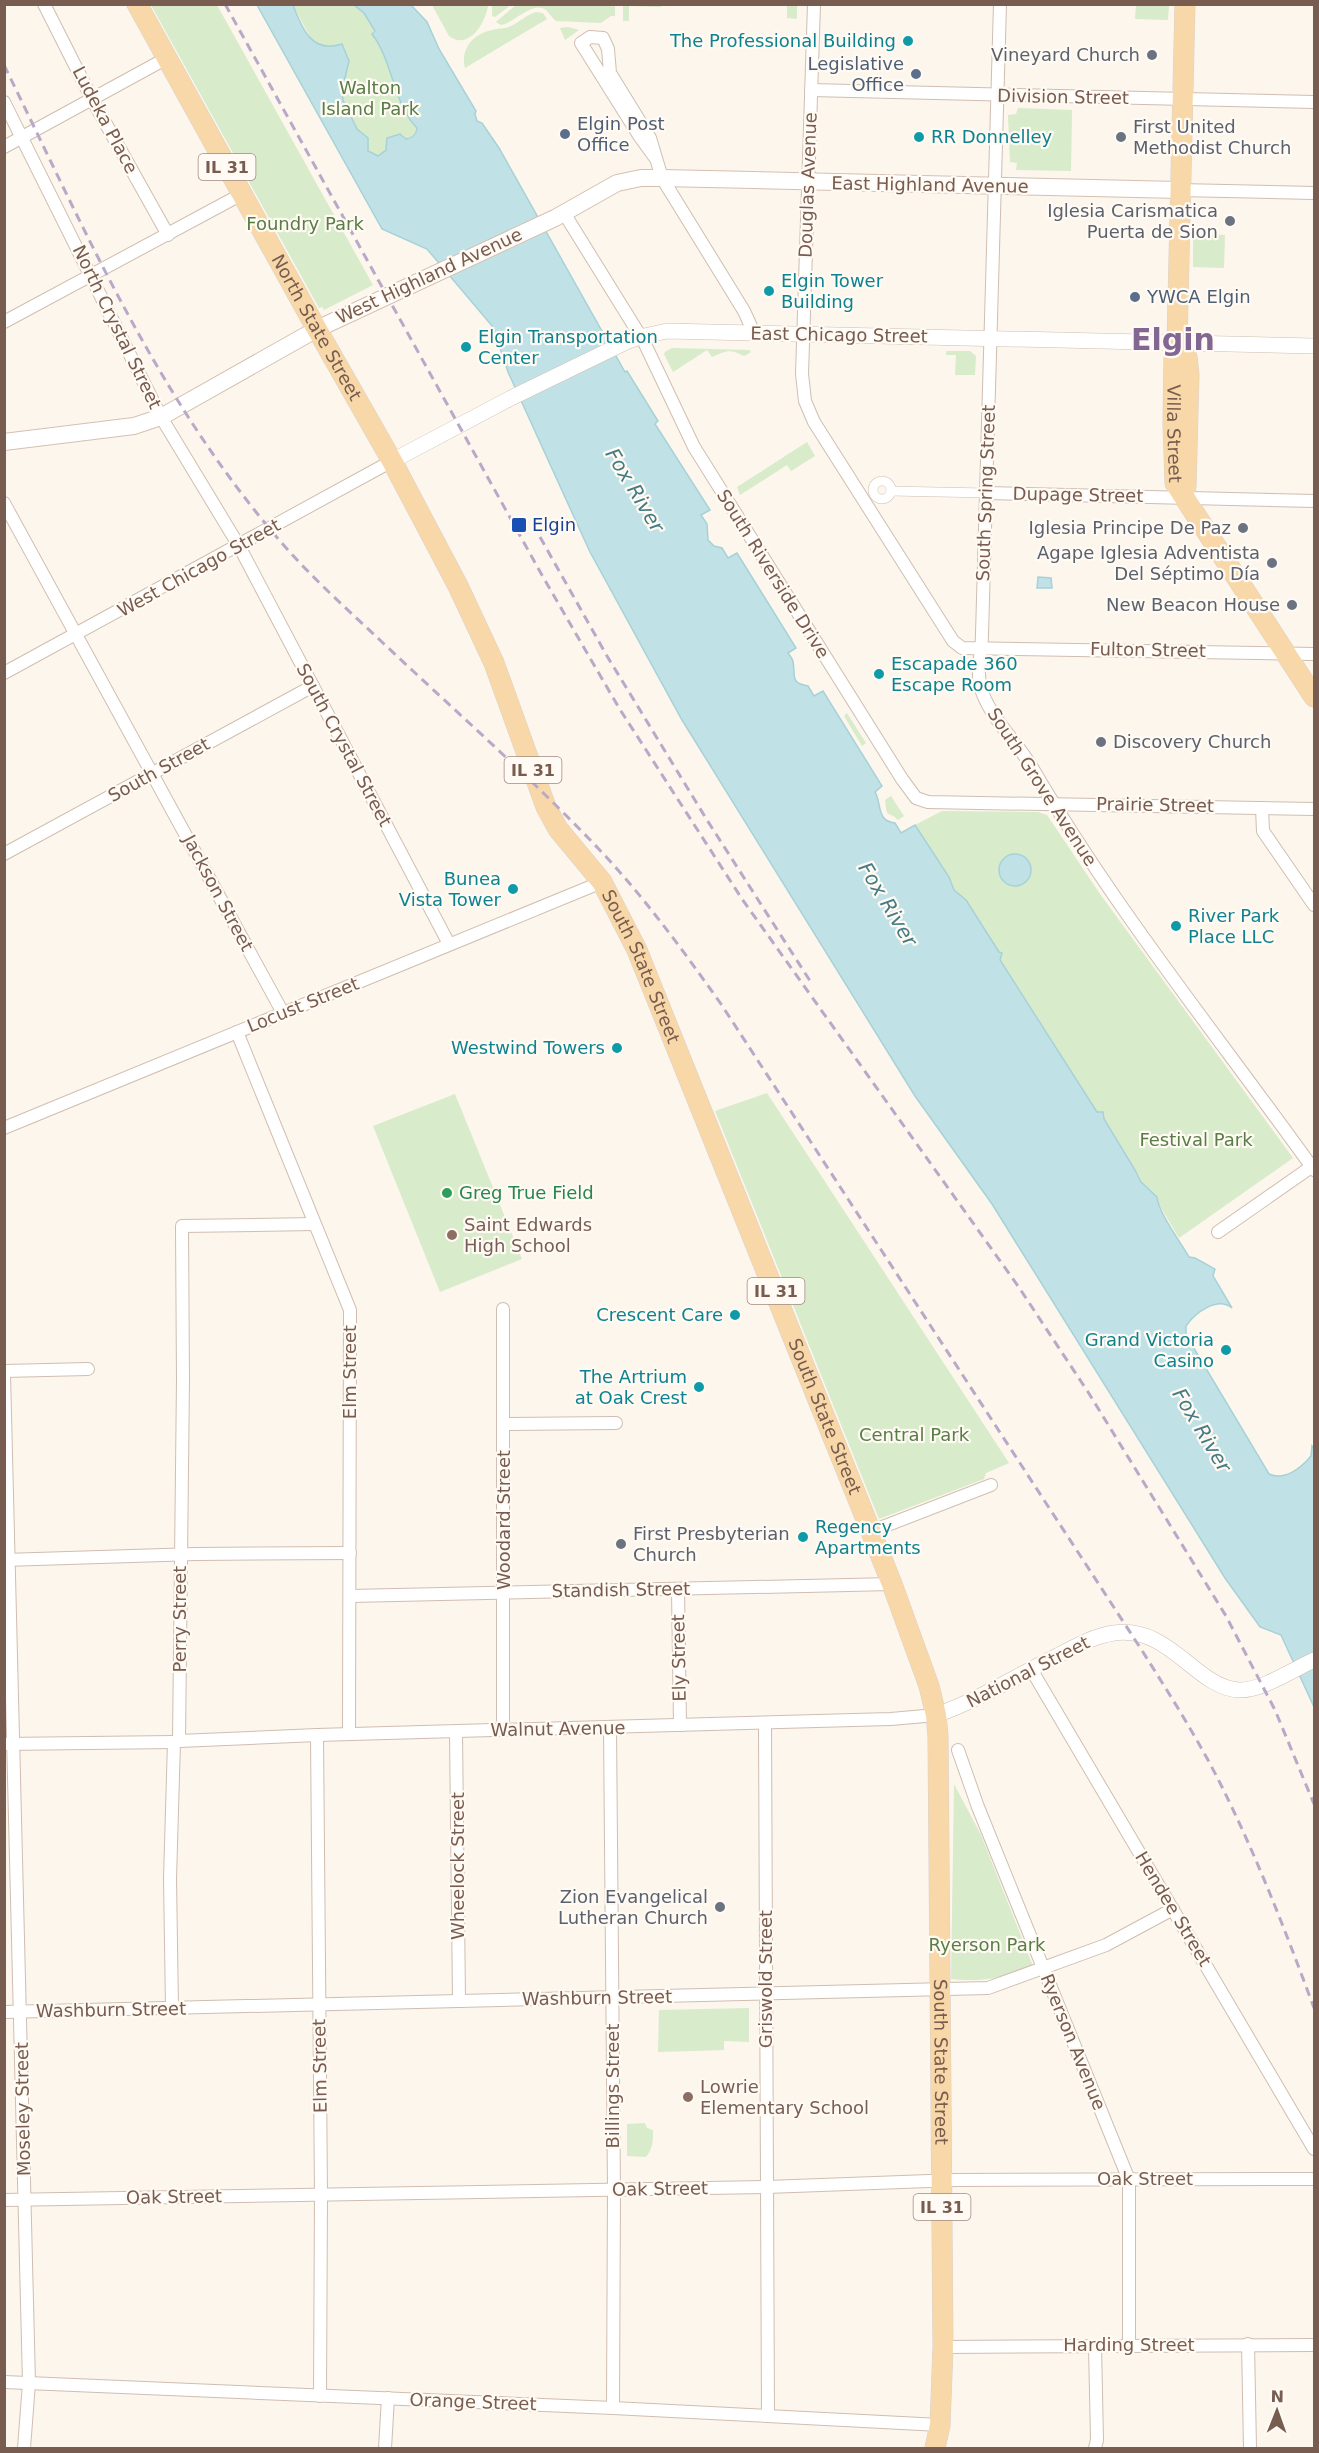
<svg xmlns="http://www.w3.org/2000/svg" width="1319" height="2453" font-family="'DejaVu Sans',sans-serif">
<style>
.green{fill:#d8ebca}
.water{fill:#c0e2e6;stroke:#a7d1d8;stroke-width:1.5}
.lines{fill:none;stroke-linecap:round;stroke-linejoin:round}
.pedestrian-casing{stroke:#cfbeb1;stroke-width:10}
.minor-casing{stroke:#cfbeb1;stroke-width:14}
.tertiary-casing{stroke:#cfbeb1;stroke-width:16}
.secondary-casing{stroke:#d4c0b1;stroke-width:18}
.primary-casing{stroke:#d9d1ce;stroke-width:21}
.pedestrian{stroke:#fff;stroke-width:9}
.minor{stroke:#fff;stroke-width:12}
.tertiary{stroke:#fff;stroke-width:15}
.secondary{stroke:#fff;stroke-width:16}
.primary{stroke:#f8d8a8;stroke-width:20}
.rail{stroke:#b9a9c8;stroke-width:3;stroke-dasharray:9 6;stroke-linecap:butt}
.culture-dot{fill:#0f9aa8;stroke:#fffaf3;stroke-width:2}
.worship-dot{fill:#6b7280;stroke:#fffaf3;stroke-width:2}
.service-dot{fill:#5c6f8a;stroke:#fffaf3;stroke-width:2}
.transit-dot{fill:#1a4fb4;stroke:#fffaf3;stroke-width:2}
.leisure-dot{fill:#2e9e5b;stroke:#fffaf3;stroke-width:2}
.education-dot{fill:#8d6e63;stroke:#fffaf3;stroke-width:2}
.labels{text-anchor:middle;stroke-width:4.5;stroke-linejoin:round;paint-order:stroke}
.shield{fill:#fffaf3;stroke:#a08b80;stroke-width:1.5}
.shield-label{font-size:16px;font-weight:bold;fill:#785c4f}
.culture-label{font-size:18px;fill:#0d838f;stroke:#fffaf3;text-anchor:end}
.worship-label{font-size:18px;fill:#5b616d;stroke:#fffaf3;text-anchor:end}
.service-label{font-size:18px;fill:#4e5e75;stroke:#fffaf3;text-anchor:start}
.park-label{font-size:18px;fill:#587d46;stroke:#fffaf3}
.street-label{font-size:18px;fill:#785c4f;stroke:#fffaf3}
.transit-label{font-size:18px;fill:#164399;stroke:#fffaf3;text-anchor:start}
.leisure-label{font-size:18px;fill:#27864d;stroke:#fffaf3;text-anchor:start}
.education-label{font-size:18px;fill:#785e54;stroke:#fffaf3;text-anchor:start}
.water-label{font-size:20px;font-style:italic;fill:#457b83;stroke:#fffaf3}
.town-label{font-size:30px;font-weight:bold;fill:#836793;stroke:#fffaf3}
</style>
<rect width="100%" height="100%" fill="#fcf6ec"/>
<!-- green -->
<g class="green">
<path d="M151,5h66l156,280 -49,25 -2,-3 -3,1z"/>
<path d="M293,5h61l10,8 10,16 -2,5 6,7 14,32v8l12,24 3,12 10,10 -4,9 -7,3 -3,-4 -13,2 -6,16 -6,3 -8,-2 -4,-8 2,-6c-12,-10 -28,-34 -26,-50 1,-10 6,-19 7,-29 -11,-15 -23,-11 -37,-20z"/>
<path d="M432,5h56c-2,17 -19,46 -39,31z"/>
<path d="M492,5v-1l19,1 -16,12 -3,-1z"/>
<path d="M612,5v2l3,-2v11h-4l-10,7 -45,-2c-4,-3 -7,-8 -10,-11 -13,-10 -32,13 -45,15l-5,-3 20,-17z"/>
<path d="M623,5h38v2l-32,-1v15h-6z"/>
<path d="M787,5h10v14l-10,-1z"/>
<path d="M1136,5h33l-1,15 -33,-1z"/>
<path d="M536,12l7,1 4,6 -82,49c-5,-19 8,-34 27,-38 6,-2 13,-1 19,-4 9,-4 15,-11 25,-14z"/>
<path d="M568,27l11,3 -14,10 -5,-12z"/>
<path d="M1018,108l54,2 -1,61 -55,-1 1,-7 -7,-1 -2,-47 8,-1z"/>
<path d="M1193,234l32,1 -1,33 -31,-1z"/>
<path d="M672,348l77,2 2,2 -7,4c-14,-8 -19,-5 -32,1l-5,-7 -34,22 -9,-18 2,-3z"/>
<path d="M946,351h24l6,5 -1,19h-20l1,-20h-10z"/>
<path d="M807,442l8,14 -24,15 -4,-6 -47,30 -3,-8z"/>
<path d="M847,713l19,30 -4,3 -18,-30z"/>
<path d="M891,796l13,20 -6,4c-12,-12 -10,2 -13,-20z"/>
<path d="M942,811l96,1 9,3 53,79 193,264 -114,80 -28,-47 -10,-9 -6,-12 -31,-51 -1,-7h-6l-97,-153 2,-6 -3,-1 -33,-52 -12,-10 -5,-13 -34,-52z"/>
<path d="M767,1093l242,370 -23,10 -2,6 -105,40 -164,-408z"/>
<path d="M455,1094l67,165 -82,33 -67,-166z"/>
<path d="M954,1784l27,51 52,131c-32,12 -47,16 -82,13z"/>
<path d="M749,2008v34l-25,-1v9l-66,2 1,-42z"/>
<path d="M645,2123l2,5 6,2c0,11 0,18 -7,27l-19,-1v-32z"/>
</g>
<!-- water -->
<g class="water">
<path d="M257,5h36c9,23 18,49 49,39l7,17 -7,29 1,10 14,29 11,9v13l10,5 8,-6 1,-12 13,-4 6,5c7,-1 10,-4 11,-11 -23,-22 -24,-67 -45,-94l3,-3 -11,-18 -10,-8h57l16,17 12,27 37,62 -1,3 2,7 5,2 17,25 126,224 2,-1 31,50 -3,3 55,86 -9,5 6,9 1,16 6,6 8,2 6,10 9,-5 59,95 -8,5c2,3 5,6 5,9 3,13 -4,21 15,24l6,10 9,-5 59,95 -7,6c7,12 1,29 20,31l6,10 14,-8 34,52 5,13 12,10 33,52 3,1 -2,7 97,152h6l1,7 31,51 6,12 16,15c1,15 24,46 32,60l6,1 20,11 -2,7 19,32c-15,-12 -37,5 -46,18v9l83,139c16,7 32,-6 42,-18l1,-10 2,3v258l-33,-72 -21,-8 -35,-49 -233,-374 -77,-108 -233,-376 -92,-168 -82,-180 -15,-45 -66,-78 -45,-20z"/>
<path d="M1038,577l13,1 1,10h-15z"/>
<circle cx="1015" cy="870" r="16"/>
</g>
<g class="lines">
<!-- pedestrian casing -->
<g class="pedestrian-casing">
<g id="pedestrian">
<circle cx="882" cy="490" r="9"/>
<path d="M891,491l95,2"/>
</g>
</g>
<!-- minor casing -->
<g class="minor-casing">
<g id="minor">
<path d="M44,4l48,95 76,136"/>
<path d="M814,4l-12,370 3,27 9,21 139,219 9,7 352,6"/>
<path d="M1000,4l-18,630c0,20 -7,38 0,58 10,27 33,48 48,72 83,143 188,272 284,406"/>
<path d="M811,90l503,12"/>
<path d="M4,102l157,315 78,129 210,398"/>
<path d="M4,147l163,-89"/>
<path d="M656,159l-16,-22 -59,-94 9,-6 13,1 5,11 2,24 40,65 12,40 82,133 10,22"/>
<path d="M1179,190l135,3"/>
<path d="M564,213l80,129 50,105 208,332 14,19 12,4 386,7"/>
<path d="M4,322l238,-128"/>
<path d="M986,493l328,8"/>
<path d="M4,503l279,510"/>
<path d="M4,673l388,-212"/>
<path d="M1262,808l1,23 51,74"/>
<path d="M4,854l309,-168"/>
<path d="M237,1032l113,278 -1,424"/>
<path d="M4,1128l598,-246"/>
<path d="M1218,1232l96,-67"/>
<path d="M4,1371l84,-2"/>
<path d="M4,1374l25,1009 -5,65"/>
<path d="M504,1424l112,-1"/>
<path d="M872,1531l119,-46"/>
<path d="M4,1560l192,-6 154,-1"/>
<path d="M678,1590l2,135"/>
<path d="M350,1596l542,-12"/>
<path d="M1031,1669l283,480"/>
<path d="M765,1723l3,693"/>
<path d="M610,1727l4,462 -1,219"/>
<path d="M503,1730v-421"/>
<path d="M456,1732l3,269"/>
<path d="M317,1735l4,459 -1,202"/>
<path d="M179,1741l138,-6 574,-16 45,-4"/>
<path d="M4,1744l170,-2"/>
<path d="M958,1750l20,57 151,373v166"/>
<path d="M172,2008l-2,-129 4,-137 5,-1 4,-362 -1,-153 132,-2"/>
<path d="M4,2012l984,-24 118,-43 67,-36"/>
<path d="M4,2200l763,-13 189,-7 358,-1"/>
<path d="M1248,2344l2,104"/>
<path d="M943,2347l371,-2"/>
<path d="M4,2382l609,26 327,17"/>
<path d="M385,2448l3,-50"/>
<path d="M1095,2448l2,-8 -2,-94"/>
</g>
</g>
<!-- tertiary casing -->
<g class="tertiary-casing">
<g id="tertiary">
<path d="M392,461l119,-63 115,-56 14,-5 27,-6 647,15"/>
<path d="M936,1715c43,-15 82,-40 123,-60 17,-9 35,-19 55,-22 56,-8 82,55 125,57 22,1 55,-21 75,-30"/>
</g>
</g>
<!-- secondary casing -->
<g class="secondary-casing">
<path id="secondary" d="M4,442l130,-16 27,-9 156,-88 238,-111 62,-35 24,-5h21l517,12"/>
</g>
<!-- primary casing -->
<g class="primary-casing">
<g id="primary">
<path id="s1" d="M137,4l173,313 82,144 66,125 36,77 52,144 12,22 44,53 35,68 255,634 37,102 7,29 2,21 5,611 -3,78 -5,23"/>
<path id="s2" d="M1185,4l-8,339 -3,14 -1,67 2,59 139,214"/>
<path d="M1177,343l10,14 2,18 -3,112"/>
</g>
</g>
<!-- pedestrian -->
<use href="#pedestrian" class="pedestrian"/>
<!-- minor -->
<use href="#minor" class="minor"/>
<!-- tertiary -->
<use href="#tertiary" class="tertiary"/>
<!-- secondary -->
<use href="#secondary" class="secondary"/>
<!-- primary -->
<use href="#primary" class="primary"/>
<!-- rail -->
<g class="rail">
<path d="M225,4l318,573 76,131 123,191 276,387 70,106 138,224 49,94 39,94"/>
<path d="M4,65c82,167 153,333 276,476 31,36 67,68 102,101 71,67 145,132 213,203 47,49 87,104 126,159l420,645c29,46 59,93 83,142 35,71 63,144 90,217"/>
<path d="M540,537l67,119 100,164 105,164"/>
</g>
</g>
<!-- markers -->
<g class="culture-dot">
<circle cx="908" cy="41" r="6"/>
<circle cx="919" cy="137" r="6"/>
<circle cx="769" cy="291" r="6"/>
<circle cx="466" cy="347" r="6"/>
<circle cx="879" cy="674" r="6"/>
<circle cx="513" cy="889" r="6"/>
<circle cx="1176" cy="926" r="6"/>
<circle cx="617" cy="1048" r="6"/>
<circle cx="735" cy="1315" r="6"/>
<circle cx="1226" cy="1350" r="6"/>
<circle cx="699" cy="1387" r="6"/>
<circle cx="803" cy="1537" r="6"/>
</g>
<g class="worship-dot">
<circle cx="1152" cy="55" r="6"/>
<circle cx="1121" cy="137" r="6"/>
<circle cx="1230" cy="221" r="6"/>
<circle cx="1243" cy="528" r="6"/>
<circle cx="1272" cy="563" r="6"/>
<circle cx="1292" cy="605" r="6"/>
<circle cx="1101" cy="742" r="6"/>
<circle cx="621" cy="1544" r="6"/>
<circle cx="720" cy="1907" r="6"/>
</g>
<g class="service-dot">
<circle cx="916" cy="74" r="6"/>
<circle cx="565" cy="134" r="6"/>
<circle cx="1135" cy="297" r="6"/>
</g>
<rect class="transit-dot" x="511" y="517" width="16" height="16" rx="3"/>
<circle class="leisure-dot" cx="447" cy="1193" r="6"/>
<g class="education-dot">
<circle cx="452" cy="1235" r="6"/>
<circle cx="688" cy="2097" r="6"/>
</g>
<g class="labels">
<!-- shield labels -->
<g class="shield">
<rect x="198.5" y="154" width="57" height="26" rx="4.5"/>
<rect x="504.5" y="757" width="57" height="26" rx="4.5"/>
<rect x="747.5" y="1278" width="57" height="26" rx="4.5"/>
<rect x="913.5" y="2194" width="57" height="26" rx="4.5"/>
</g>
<g class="shield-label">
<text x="227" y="173">IL 31</text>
<text x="533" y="776">IL 31</text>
<text x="776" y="1297">IL 31</text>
<text x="942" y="2213">IL 31</text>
</g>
<!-- culture labels -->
<g class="culture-label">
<text x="896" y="47">The Professional Building</text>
<text x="931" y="143" text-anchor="start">RR Donnelley</text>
<text x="781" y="287" text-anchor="start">Elgin Tower<tspan x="781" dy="21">Building</tspan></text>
<text x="478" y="343" text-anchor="start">Elgin Transportation<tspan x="478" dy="21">Center</tspan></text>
<text x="891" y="670" text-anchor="start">Escapade 360<tspan x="891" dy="21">Escape Room</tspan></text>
<text x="501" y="885">Bunea<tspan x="501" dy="21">Vista Tower</tspan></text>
<text x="1188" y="922" text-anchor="start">River Park<tspan x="1188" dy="21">Place LLC</tspan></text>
<text x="605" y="1054">Westwind Towers</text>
<text x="723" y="1321">Crescent Care</text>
<text x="1214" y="1346">Grand Victoria<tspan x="1214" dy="21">Casino</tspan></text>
<text x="687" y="1383">The Artrium<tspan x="687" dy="21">at Oak Crest</tspan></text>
<text x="815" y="1533" text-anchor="start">Regency<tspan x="815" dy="21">Apartments</tspan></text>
</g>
<!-- worship labels -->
<g class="worship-label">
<text x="1140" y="61">Vineyard Church</text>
<text x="1133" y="133" text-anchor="start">First United<tspan x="1133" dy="21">Methodist Church</tspan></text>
<text x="1218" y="217">Iglesia Carismatica<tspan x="1218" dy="21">Puerta de Sion</tspan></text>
<text x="1231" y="534">Iglesia Principe De Paz</text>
<text x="1260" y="559">Agape Iglesia Adventista<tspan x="1260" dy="21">Del Séptimo Día</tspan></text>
<text x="1280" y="611">New Beacon House</text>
<text x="1113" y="748" text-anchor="start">Discovery Church</text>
<text x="633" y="1540" text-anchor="start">First Presbyterian<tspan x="633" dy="21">Church</tspan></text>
<text x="708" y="1903">Zion Evangelical<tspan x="708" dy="21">Lutheran Church</tspan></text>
</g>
<!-- service labels -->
<g class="service-label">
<text x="904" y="70" text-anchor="end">Legislative<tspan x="904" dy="21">Office</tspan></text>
<text x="577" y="130">Elgin Post<tspan x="577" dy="21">Office</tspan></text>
<text x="1147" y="303">YWCA Elgin</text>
</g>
<!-- park labels -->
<g class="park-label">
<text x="370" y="94">Walton<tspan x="370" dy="21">Island Park</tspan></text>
<text x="305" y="230">Foundry Park</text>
<text x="1196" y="1146">Festival Park</text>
<text x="914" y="1441">Central Park</text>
<text x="987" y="1951">Ryerson Park</text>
</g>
<!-- street labels -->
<g class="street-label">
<text transform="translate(1063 97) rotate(1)" y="6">Division Street</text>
<text transform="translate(105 120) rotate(62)" y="6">Ludeka Place</text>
<text transform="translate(808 185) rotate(-88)" y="6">Douglas Avenue</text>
<text transform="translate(930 185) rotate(1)" y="6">East Highland Avenue</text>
<text transform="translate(429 276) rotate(-25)" y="6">West Highland Avenue</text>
<text transform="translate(117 327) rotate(64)" y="6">North Crystal Street</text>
<text dy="6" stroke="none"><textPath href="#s1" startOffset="370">North State Street</textPath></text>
<text transform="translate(839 335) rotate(1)" y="6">East Chicago Street</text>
<text dy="6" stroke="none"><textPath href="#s2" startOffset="430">Villa Street</textPath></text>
<text transform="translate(986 493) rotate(-88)" y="6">South Spring Street</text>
<text transform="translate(1078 495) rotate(1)" y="6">Dupage Street</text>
<text transform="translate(199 568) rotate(-29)" y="6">West Chicago Street</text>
<text transform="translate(773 574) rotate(58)" y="6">South Riverside Drive</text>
<text transform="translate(1148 650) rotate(1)" y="6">Fulton Street</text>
<text transform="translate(344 745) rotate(62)" y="6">South Crystal Street</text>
<text transform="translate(159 770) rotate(-29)" y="6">South Street</text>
<text transform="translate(1042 787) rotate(57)" y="6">South Grove Avenue</text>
<text transform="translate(1155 805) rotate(1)" y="6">Prairie Street</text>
<text transform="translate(218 893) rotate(62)" y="6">Jackson Street</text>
<text dy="6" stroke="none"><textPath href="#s1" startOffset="1090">South State Street</textPath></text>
<text transform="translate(303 1005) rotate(-22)" y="6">Locust Street</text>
<text transform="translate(350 1372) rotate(-90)" y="6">Elm Street</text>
<text dy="6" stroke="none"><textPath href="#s1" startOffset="1576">South State Street</textPath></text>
<text transform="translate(504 1520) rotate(-90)" y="6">Woodard Street</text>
<text transform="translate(621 1590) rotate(-1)" y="6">Standish Street</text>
<text transform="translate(180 1619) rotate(-90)" y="6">Perry Street</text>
<text transform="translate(679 1658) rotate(-91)" y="6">Ely Street</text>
<text transform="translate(1028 1672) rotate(-27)" y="6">National Street</text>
<text transform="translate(558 1729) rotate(-1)" y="6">Walnut Avenue</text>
<text transform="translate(458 1866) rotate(-90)" y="6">Wheelock Street</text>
<text transform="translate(1173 1909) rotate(59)" y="6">Hendee Street</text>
<text transform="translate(766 1979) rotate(-90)" y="6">Griswold Street</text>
<text transform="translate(597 1998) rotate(-1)" y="6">Washburn Street</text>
<text transform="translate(111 2010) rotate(-1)" y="6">Washburn Street</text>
<text transform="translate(1073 2042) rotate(68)" y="6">Ryerson Avenue</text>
<text dy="6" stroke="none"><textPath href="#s1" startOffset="2242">South State Street</textPath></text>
<text transform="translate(320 2066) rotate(-91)" y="6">Elm Street</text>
<text transform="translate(613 2086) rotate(-90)" y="6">Billings Street</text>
<text transform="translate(23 2109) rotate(-91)" y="6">Moseley Street</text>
<text x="1145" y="2185">Oak Street</text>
<text transform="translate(660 2189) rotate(-1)" y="6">Oak Street</text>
<text transform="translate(174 2197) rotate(-1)" y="6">Oak Street</text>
<text x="1129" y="2351">Harding Street</text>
<text transform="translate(473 2402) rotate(2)" y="6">Orange Street</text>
</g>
<!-- transit labels -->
<g class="transit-label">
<text x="532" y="531">Elgin</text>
</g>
<!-- leisure labels -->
<g class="leisure-label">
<text x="459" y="1199">Greg True Field</text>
</g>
<!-- education labels -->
<g class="education-label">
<text x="464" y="1231">Saint Edwards<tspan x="464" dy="21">High School</tspan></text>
<text x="700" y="2093">Lowrie<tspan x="700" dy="21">Elementary School</tspan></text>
</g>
<!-- water labels -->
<g class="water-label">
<text transform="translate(635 490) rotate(59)" y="7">Fox River</text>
<text transform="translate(888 904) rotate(59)" y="7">Fox River</text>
<text transform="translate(1202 1430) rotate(59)" y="7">Fox River</text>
</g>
<!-- town labels -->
<g class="town-label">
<text x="1173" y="350">Elgin</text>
</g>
</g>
<!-- border -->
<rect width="1319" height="2453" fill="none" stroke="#785c4f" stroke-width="12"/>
<!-- north arrow -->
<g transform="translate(1277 2411) rotate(1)" stroke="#fffaf3" stroke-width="4.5" paint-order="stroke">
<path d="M0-4.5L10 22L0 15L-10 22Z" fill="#785c4f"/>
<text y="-9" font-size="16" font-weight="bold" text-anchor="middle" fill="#785c4f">N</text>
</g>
</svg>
